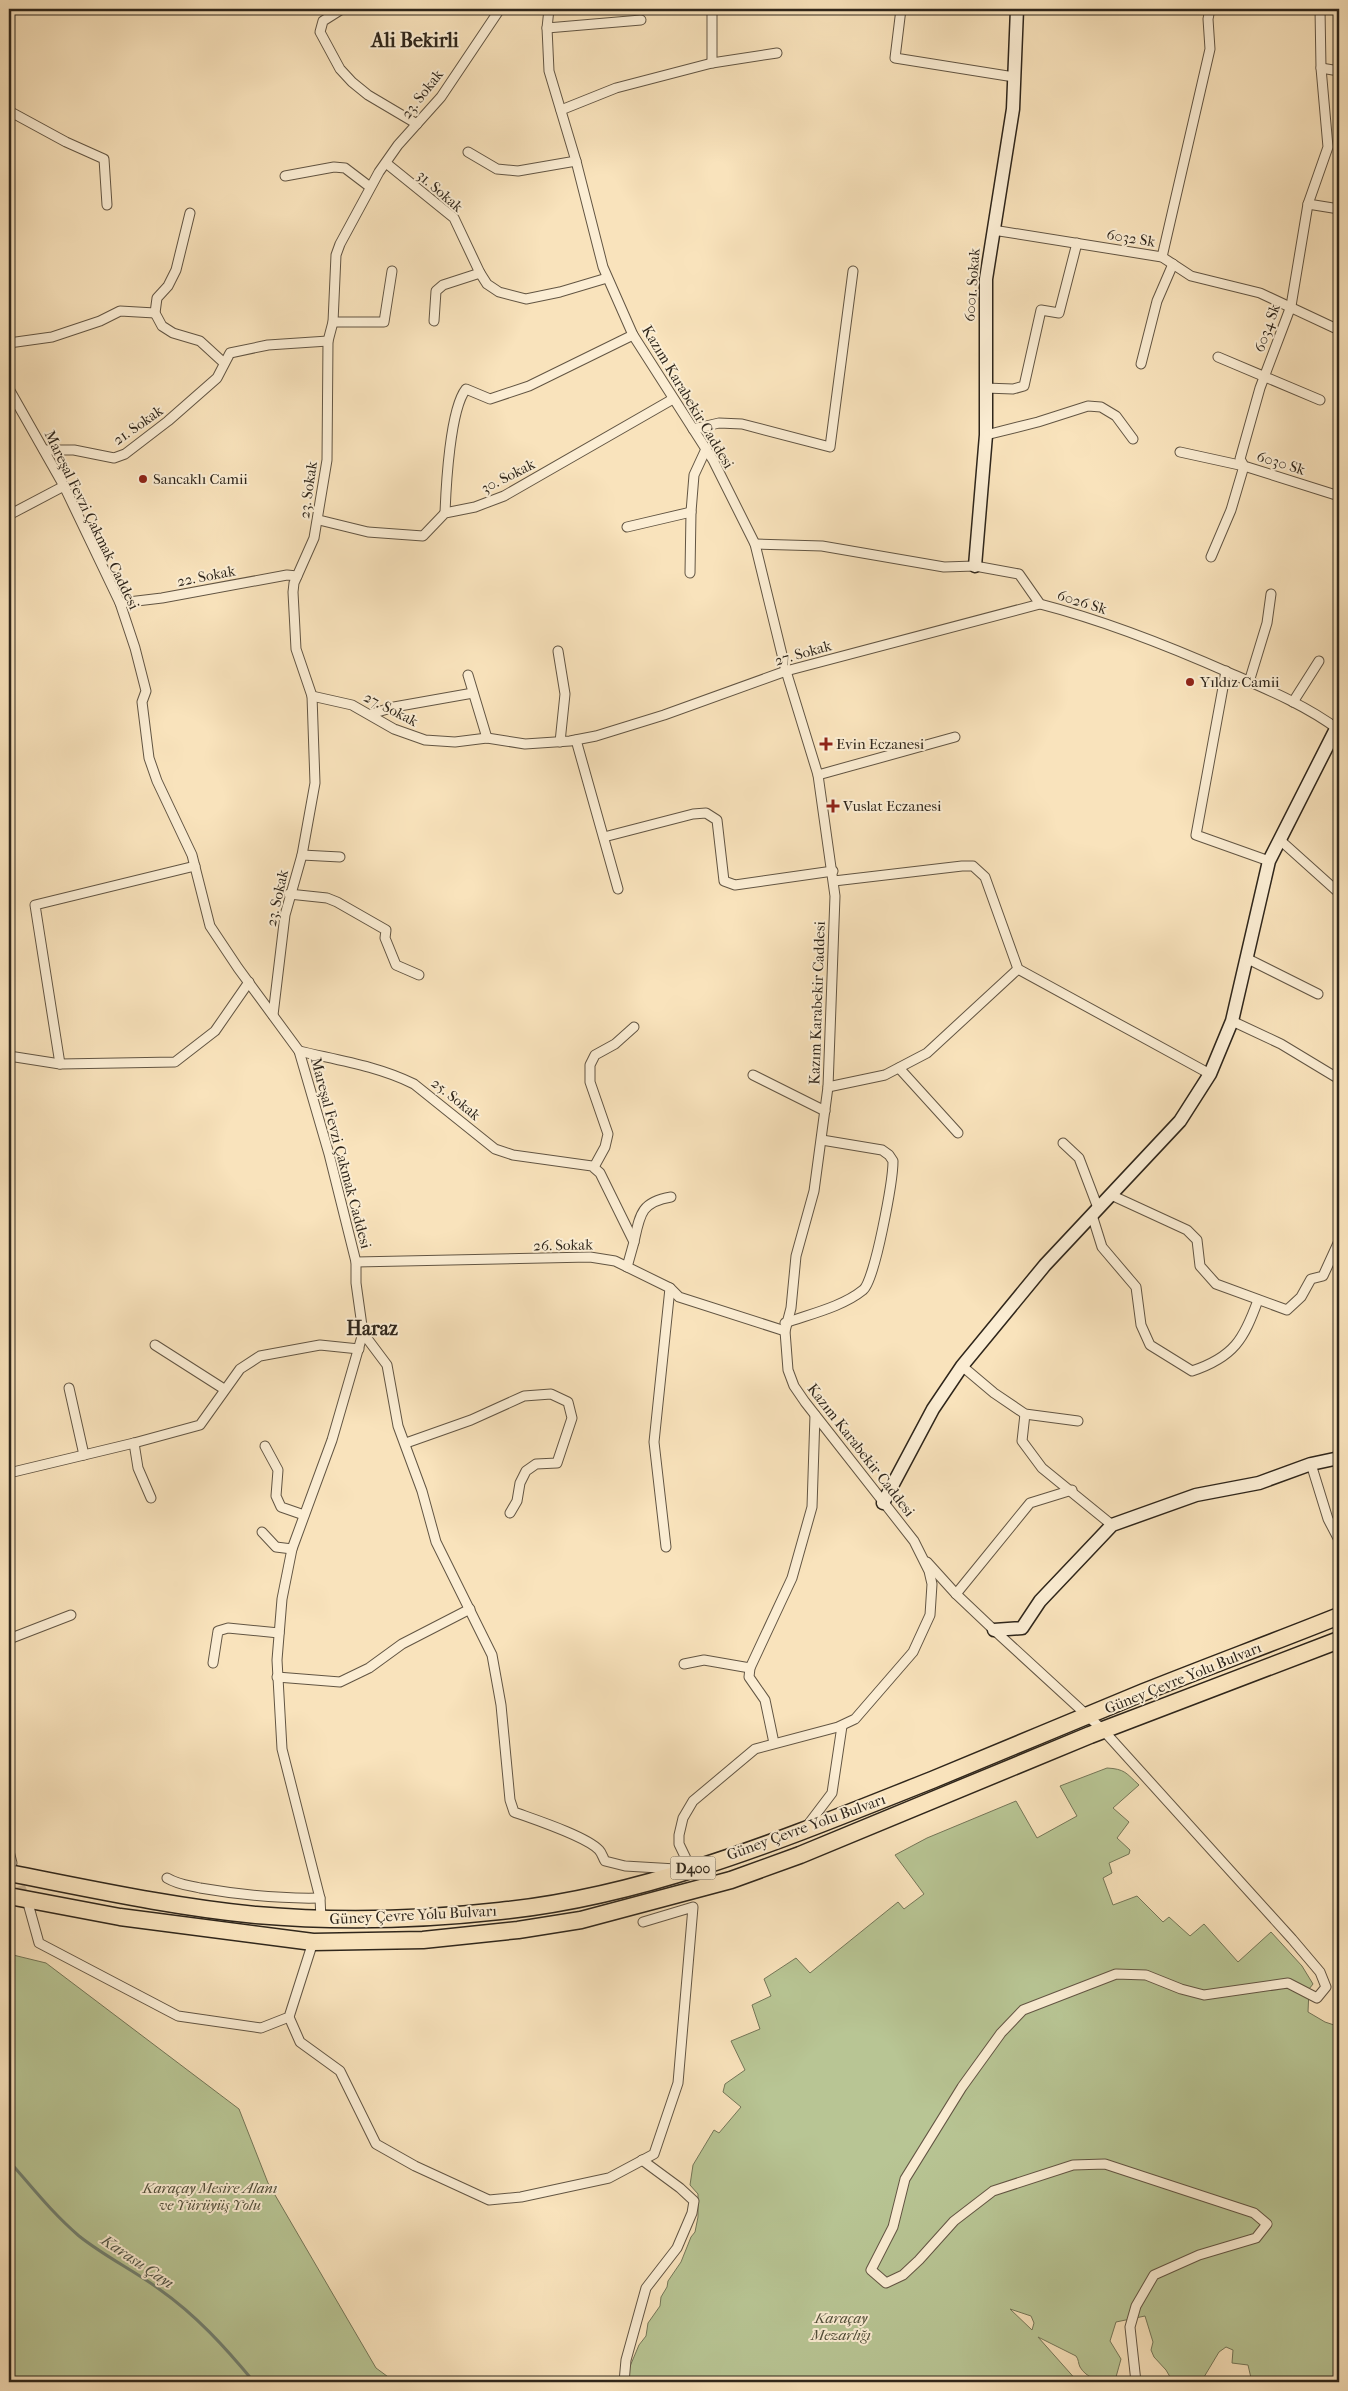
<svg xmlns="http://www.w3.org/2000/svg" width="1348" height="2391" font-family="'IM FELL French Canon',serif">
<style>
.green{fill:#b8c594;stroke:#747658;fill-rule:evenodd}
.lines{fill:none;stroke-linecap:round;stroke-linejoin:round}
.stream{stroke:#728172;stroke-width:3}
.street-tunnel{stroke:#d1bd9c;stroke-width:9;stroke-dasharray:9 4.5;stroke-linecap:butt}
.street-casing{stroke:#625543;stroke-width:11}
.secondary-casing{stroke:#2f261b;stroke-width:15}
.highway-casing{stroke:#2f261b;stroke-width:19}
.street{stroke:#fbedd3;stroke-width:9}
.secondary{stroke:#fbedd3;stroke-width:12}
.highway{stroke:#f9e3bc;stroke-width:16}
.poi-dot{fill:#8f2418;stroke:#fbedd3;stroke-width:2}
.labels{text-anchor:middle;stroke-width:4;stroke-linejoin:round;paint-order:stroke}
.shield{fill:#fbedd3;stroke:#6c6252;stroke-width:1}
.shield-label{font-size:14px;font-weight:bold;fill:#2f261b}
.street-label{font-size:15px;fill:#2f261b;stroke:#fbedd3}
.poi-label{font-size:15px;fill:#2f261b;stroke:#fbedd3;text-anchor:start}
.park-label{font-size:15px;font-style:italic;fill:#514e39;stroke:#fbedd3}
.water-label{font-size:16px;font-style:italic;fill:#505446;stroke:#fbedd3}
.district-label{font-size:20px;font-weight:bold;fill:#2f261b;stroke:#fbedd3}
</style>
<rect width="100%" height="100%" fill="#f9e3bc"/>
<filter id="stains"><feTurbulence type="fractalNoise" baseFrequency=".004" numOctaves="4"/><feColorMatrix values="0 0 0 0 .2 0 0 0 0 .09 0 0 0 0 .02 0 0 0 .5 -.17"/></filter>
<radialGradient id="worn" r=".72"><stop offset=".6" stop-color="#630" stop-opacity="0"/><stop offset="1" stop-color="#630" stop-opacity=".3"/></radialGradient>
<!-- green -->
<g class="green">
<path d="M1107,1768c18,1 19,5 32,17l-26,23 16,14 -12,16 13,12 -1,4 -20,9 3,10 -9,5 10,27 24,-9 26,26 6,-5 21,19 14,-12 34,38 33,-30 31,34 11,18 -4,5 -1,23 17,10 9,3 5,-3v-12v372h-92l4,-4 -3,-13 -16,-2 1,-13 -7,-3 -7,5 -18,30h-28l-7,-12 -12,-13 -3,-7 2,-8 -8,-26 -29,6 -6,19 11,18 -5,18 -4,3v2c-11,0 -26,-4 -32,-15 -2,-4 -1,-7 -4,-11l-38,-19 40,45h-450v-11l11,-26 7,-9 2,-13 12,-17 1,-9 6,-10 1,-6 13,-19 10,-25 4,-5 3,-15v-23l-8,-9 3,-20 21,-35 5,3 22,-26 -18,-15 2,-8 20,-14 -14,-29 29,-12 -8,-24 19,-9 -7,-17 32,-21 14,15 88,-71 6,7 20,-15 -29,-39 32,-17 89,-37 21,37 40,-22 -17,-30zM1010,2309l21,7 3,7 -2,7z"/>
<path d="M9,1954l37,9 193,146 29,74 108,185 19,14h-386z"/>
</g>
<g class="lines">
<!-- stream -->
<path class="stream" d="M9,2161c23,26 43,52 70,75 25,20 54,34 80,53 37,26 66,58 95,93"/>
<!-- street-tunnel -->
<path class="street-tunnel" d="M16,1873l10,28"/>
<!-- street casing -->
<g class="street-casing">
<g id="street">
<path d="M342,9l-19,12 -3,11 20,37 12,13 16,13 49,29"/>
<path d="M549,9l-2,19 2,43 27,90 27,106 30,68 80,125 42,84 31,127 32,104 17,121 -7,191 -14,104 -18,65 -5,52 -6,23 3,39 6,16 11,16 109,139 15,30 3,13 -2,31 -17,37 -58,67 -17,8 -83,22 -62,52 -10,17 -4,17v9l12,25h-2"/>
<path d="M901,9l-6,49 119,19"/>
<path d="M1320,9l1,59 7,79 -20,57 -17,102 -31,82 -20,71 4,7 95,30"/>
<path d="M547,28l94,-8"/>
<path d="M712,63v-54"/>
<path d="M1321,68l18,3"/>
<path d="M561,110l55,-22 96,-25 65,-10"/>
<path d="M9,111l57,31 38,17 3,46"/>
<path d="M468,152l29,17 21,2 58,-10"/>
<path d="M386,163l68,55 26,55 7,11 12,8 27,7 34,-7 47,-14"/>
<path d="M285,176l49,-9 11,1 25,19"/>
<path d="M1308,204l31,5"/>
<path d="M190,213l-14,57 -8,16 -11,12 -2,15 7,13 11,7 27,8 24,22"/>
<path d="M993,230l169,27 29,19 69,17 79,37"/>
<path d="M1162,257l48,-208 -2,-30 2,-10"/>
<path d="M434,321l2,-30 7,-6 37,-12"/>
<path d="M333,322h51l8,-51"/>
<path d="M9,343l43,-6 48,-16 20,-10 35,2"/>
<path d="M1218,357l102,43"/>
<path d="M1141,364l16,-63 16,-37"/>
<path d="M985,388l28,1 11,-3 17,-76 18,3 18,-70"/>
<path d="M9,389l55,97 56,117 15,45 11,43 -4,11 7,56 8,23 35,74 18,71 28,42 61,83 30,103 27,108v21l7,50 -31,107 -40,109 -10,50 -5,61 5,89 38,149 1,21"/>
<path d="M693,429l26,-6 23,1 88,23 23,-176"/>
<path d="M986,435l52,-13 50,-16 13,1 15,9 17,23"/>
<path d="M44,450h30l40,8 11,-4 43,-33 49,-43 13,-25 38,-8 60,-4"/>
<path d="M1180,452l64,14 -13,44 -20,47"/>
<path d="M445,513c1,-27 5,-104 21,-124l24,10 39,-13 104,-51"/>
<path d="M9,515l55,-29"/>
<path d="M319,520l49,12 55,4 22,-23 30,-6 29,-11 169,-97"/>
<path d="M627,527l64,-15"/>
<path d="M755,544l67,2 122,21 31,-1 44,8 21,30c66,17 129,42 192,70 37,16 75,32 107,56"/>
<path d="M690,573l1,-61 3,-37 12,-26"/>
<path d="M120,603l42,-5 125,-23 10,1"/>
<path d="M558,651l7,43 -5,48"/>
<path d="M1226,671l-30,164 73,26"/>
<path d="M468,675l19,63"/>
<path d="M1249,682l18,-59 4,-29"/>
<path d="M312,696l40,9 42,24 31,11 30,2 32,-4 38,6 45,-3 26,-5 68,-21 122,-44 254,-67"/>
<path d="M1293,702l26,-41"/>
<path d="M371,714l23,-7 79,-14"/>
<path d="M576,740l42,149"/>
<path d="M818,775l137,-38"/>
<path d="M604,837l89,-23 13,-1 11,7 7,61 11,4 98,-14"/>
<path d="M1280,840l59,53"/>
<path d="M302,855l38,2"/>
<path d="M834,881l128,-15h11l12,11 33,92 192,105"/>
<path d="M289,894l38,4 10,4 49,28 -1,8 11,27 23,10"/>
<path d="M1246,958l72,36"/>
<path d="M273,1015l12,-100 17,-60 13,-72 -3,-87 -16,-47 -3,-57 1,-9 20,-45 13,-78 1,-119 5,-19 3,-67 4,-11 39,-72 19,-27 43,-48 59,-88"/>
<path d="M1232,1021l49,23 58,35"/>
<path d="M299,1051c38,9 79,15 115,33l81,65 18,6 79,11 8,7 34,69 -7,25"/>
<path d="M9,1056l51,8 115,-2 40,-31 34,-49"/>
<path d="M60,1064l-25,-159 160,-39"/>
<path d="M899,1068l59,65"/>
<path d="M753,1075l72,36"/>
<path d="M828,1087l57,-12 42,-22 91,-84"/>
<path d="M1063,1143l16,15 19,50"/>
<path d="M594,1167l11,-20 3,-13 -18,-52v-17l5,-10 20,-11 19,-17"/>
<path d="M1111,1195l76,35 10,10 3,26 16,18 71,26 14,-13 10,-18 12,-3 16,-35"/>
<path d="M1092,1215l10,32 34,40 5,38 9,20 42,26c42,-14 52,-32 66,-71"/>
<path d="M634,1242c6,-28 7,-40 37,-45"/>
<path d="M356,1262l234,-5 25,4 55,27 9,9 106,34"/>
<path d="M785,1323c25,-9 57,-16 78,-33 12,-9 30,-110 30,-129l-4,-6 -7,-5 -60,-10"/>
<path d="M363,1333l24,32 11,61 24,65 14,51 56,113 9,50 9,95 4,12c19,7 72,24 85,38 3,3 4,8 6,11l20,5 51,3"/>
<path d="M155,1345l69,44"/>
<path d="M962,1366l32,27 31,21 53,7"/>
<path d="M69,1388l15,67"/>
<path d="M1025,1414l-3,27 20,27 70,57"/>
<path d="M134,1443l4,25 13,30"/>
<path d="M406,1443l65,-23 53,-24 27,-2 17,8 4,16 -15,45 -21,1 -10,7 -6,12 -3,18 -7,12"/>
<path d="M265,1446l13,24 -2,26 5,11 23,8"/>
<path d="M1311,1464l17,55 11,21"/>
<path d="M9,1473l125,-30 66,-18 40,-56 20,-13 60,-11 39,4"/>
<path d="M262,1532l14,15 16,2"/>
<path d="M666,1547l-12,-105 16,-154"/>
<path d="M927,1562l29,32 38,36 109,100 189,209 28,33 6,15 -9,11 -29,-15 -84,12 -23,-6 -35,-14 -30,-1 -93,36 -22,23 -39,54 -57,92 -12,48 -22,43 15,13 17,-8 16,-15 35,-39 39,-30 80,-26 32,-1 149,49 13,11 -11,14 -57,17 -45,20 -18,31 -6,21 6,55"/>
<path d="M956,1594l74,-91 42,-13"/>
<path d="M9,1639l62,-24"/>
<path d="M213,1663l5,-32 10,-3 51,5"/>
<path d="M684,1664l20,-4 46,8"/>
<path d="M277,1677l63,5 29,-14 33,-24 68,-35"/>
<path d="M774,1743l-9,-43 -16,-23 1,-9 42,-90 20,-71 3,-92"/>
<path d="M807,1826l25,-33 10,-67"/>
<path d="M9,1851l3,12"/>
<path d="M167,1878c12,7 20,7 33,10 41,7 78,11 120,10"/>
<path d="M29,1907l10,36 139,73 83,12 28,-11 24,-75"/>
<path d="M289,2017l11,25 40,29 36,73 39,22 74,34 32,-3 88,-19 45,-24 24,-71 15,-176 -50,15"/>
<path d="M624,2382l2,-22 20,-72 31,-40 15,-35 2,-12 -14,-13 -38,-28"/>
</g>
</g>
<!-- secondary casing -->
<g class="secondary-casing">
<g id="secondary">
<path d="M975,566l11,-131v-156l27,-170 4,-100"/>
<path d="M883,1503l50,-94 29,-43 83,-101 135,-144 30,-47 22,-53 37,-160 70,-138"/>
<path d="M994,1630l28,-2 18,-27 72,-76 84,-30 63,-12 52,-19 28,-6"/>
</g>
</g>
<!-- highway casing -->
<g class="highway-casing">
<g id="highway">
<path d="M9,1873c82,16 164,34 247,42 81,7 163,5 244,-4 150,-15 293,-76 432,-131 71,-29 141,-59 212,-88 65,-26 130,-50 195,-76"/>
<path d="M9,1896l111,21 193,25 110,-2 95,-10 63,-10 150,-40 69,-25 290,-120 249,-95"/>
</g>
</g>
<!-- street -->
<use href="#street" class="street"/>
<!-- secondary -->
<use href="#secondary" class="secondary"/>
<!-- highway -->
<use href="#highway" class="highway"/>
</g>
<!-- markers -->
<g class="poi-dot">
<circle cx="143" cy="479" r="5"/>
<circle cx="1190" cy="682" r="5"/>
<path d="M823.5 736.5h5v5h5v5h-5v5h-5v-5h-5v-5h5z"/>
<path d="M830.5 798.5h5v5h5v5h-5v5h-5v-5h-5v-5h5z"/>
</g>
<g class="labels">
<!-- shield labels -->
<rect class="shield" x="670.5" y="1856.5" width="45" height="23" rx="4"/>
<g class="shield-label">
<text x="693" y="1873">D400</text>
</g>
<!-- street labels -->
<g class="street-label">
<text transform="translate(422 94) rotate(-52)" y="5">23. Sokak</text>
<text transform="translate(440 191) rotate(41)" y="5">31. Sokak</text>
<text transform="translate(1131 238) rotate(9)" y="5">6032 Sk</text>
<text transform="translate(972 285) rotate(-86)" y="5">6001. Sokak</text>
<text transform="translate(1267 328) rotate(-70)" y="5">6034 Sk</text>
<text transform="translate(688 397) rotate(59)" y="5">Kazım Karabekir Caddesi</text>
<text transform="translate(138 425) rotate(-35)" y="5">21. Sokak</text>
<text transform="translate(1281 463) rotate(17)" y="5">6030 Sk</text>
<text transform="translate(508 476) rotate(-27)" y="5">30. Sokak</text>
<text transform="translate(308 490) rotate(-82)" y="5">23. Sokak</text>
<text transform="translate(92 520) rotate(64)" y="5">Mareşal Fevzi Çakmak Caddesi</text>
<text transform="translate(206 576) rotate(-11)" y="5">22. Sokak</text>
<text transform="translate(1082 602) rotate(17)" y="5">6026 Sk</text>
<text transform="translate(803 653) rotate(-16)" y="5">27. Sokak</text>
<text transform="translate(391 709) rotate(27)" y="5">27. Sokak</text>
<text transform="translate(277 898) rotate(-77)" y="5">23. Sokak</text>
<text transform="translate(817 1003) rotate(-88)" y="5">Kazım Karabekir Caddesi</text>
<text transform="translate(456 1099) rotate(39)" y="5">25. Sokak</text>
<text transform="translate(341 1153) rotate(75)" y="5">Mareşal Fevzi Çakmak Caddesi</text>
<text transform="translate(563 1245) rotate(-1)" y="5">26. Sokak</text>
<text transform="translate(861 1450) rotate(52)" y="5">Kazım Karabekir Caddesi</text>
<text transform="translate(1183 1678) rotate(-22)" y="5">Güney Çevre Yolu Bulvarı</text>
<text transform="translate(806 1827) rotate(-20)" y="5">Güney Çevre Yolu Bulvarı</text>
<text transform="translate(413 1915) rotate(-3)" y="5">Güney Çevre Yolu Bulvarı</text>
</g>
<!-- poi labels -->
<g class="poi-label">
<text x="153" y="484">Sancaklı Camii</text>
<text x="1200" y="687">Yıldız Camii</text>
<text x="836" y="749">Evin Eczanesi</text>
<text x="843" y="811">Vuslat Eczanesi</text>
</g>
<!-- park labels -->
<g class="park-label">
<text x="210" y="2193">Karaçay Mesire Alanı<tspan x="210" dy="17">ve Yürüyüş Yolu</tspan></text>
<text x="841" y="2323">Karaçay<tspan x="841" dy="17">Mezarlığı</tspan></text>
</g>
<!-- water labels -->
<g class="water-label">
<text transform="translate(138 2261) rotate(34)" y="6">Karasu Çayı</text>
</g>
<!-- district labels -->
<g class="district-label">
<text x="415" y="47">Ali Bekirli</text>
<text x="372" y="1335">Haraz</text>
</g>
</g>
<!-- margin -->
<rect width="1348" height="2391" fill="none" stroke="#f9e3bc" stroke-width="30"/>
<rect x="10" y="10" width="1328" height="2371" fill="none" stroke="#2f261b" stroke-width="2.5"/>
<rect x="15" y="15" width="1318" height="2361" fill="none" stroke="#2f261b"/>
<rect width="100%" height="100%" filter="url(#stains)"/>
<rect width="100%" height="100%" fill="url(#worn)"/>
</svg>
